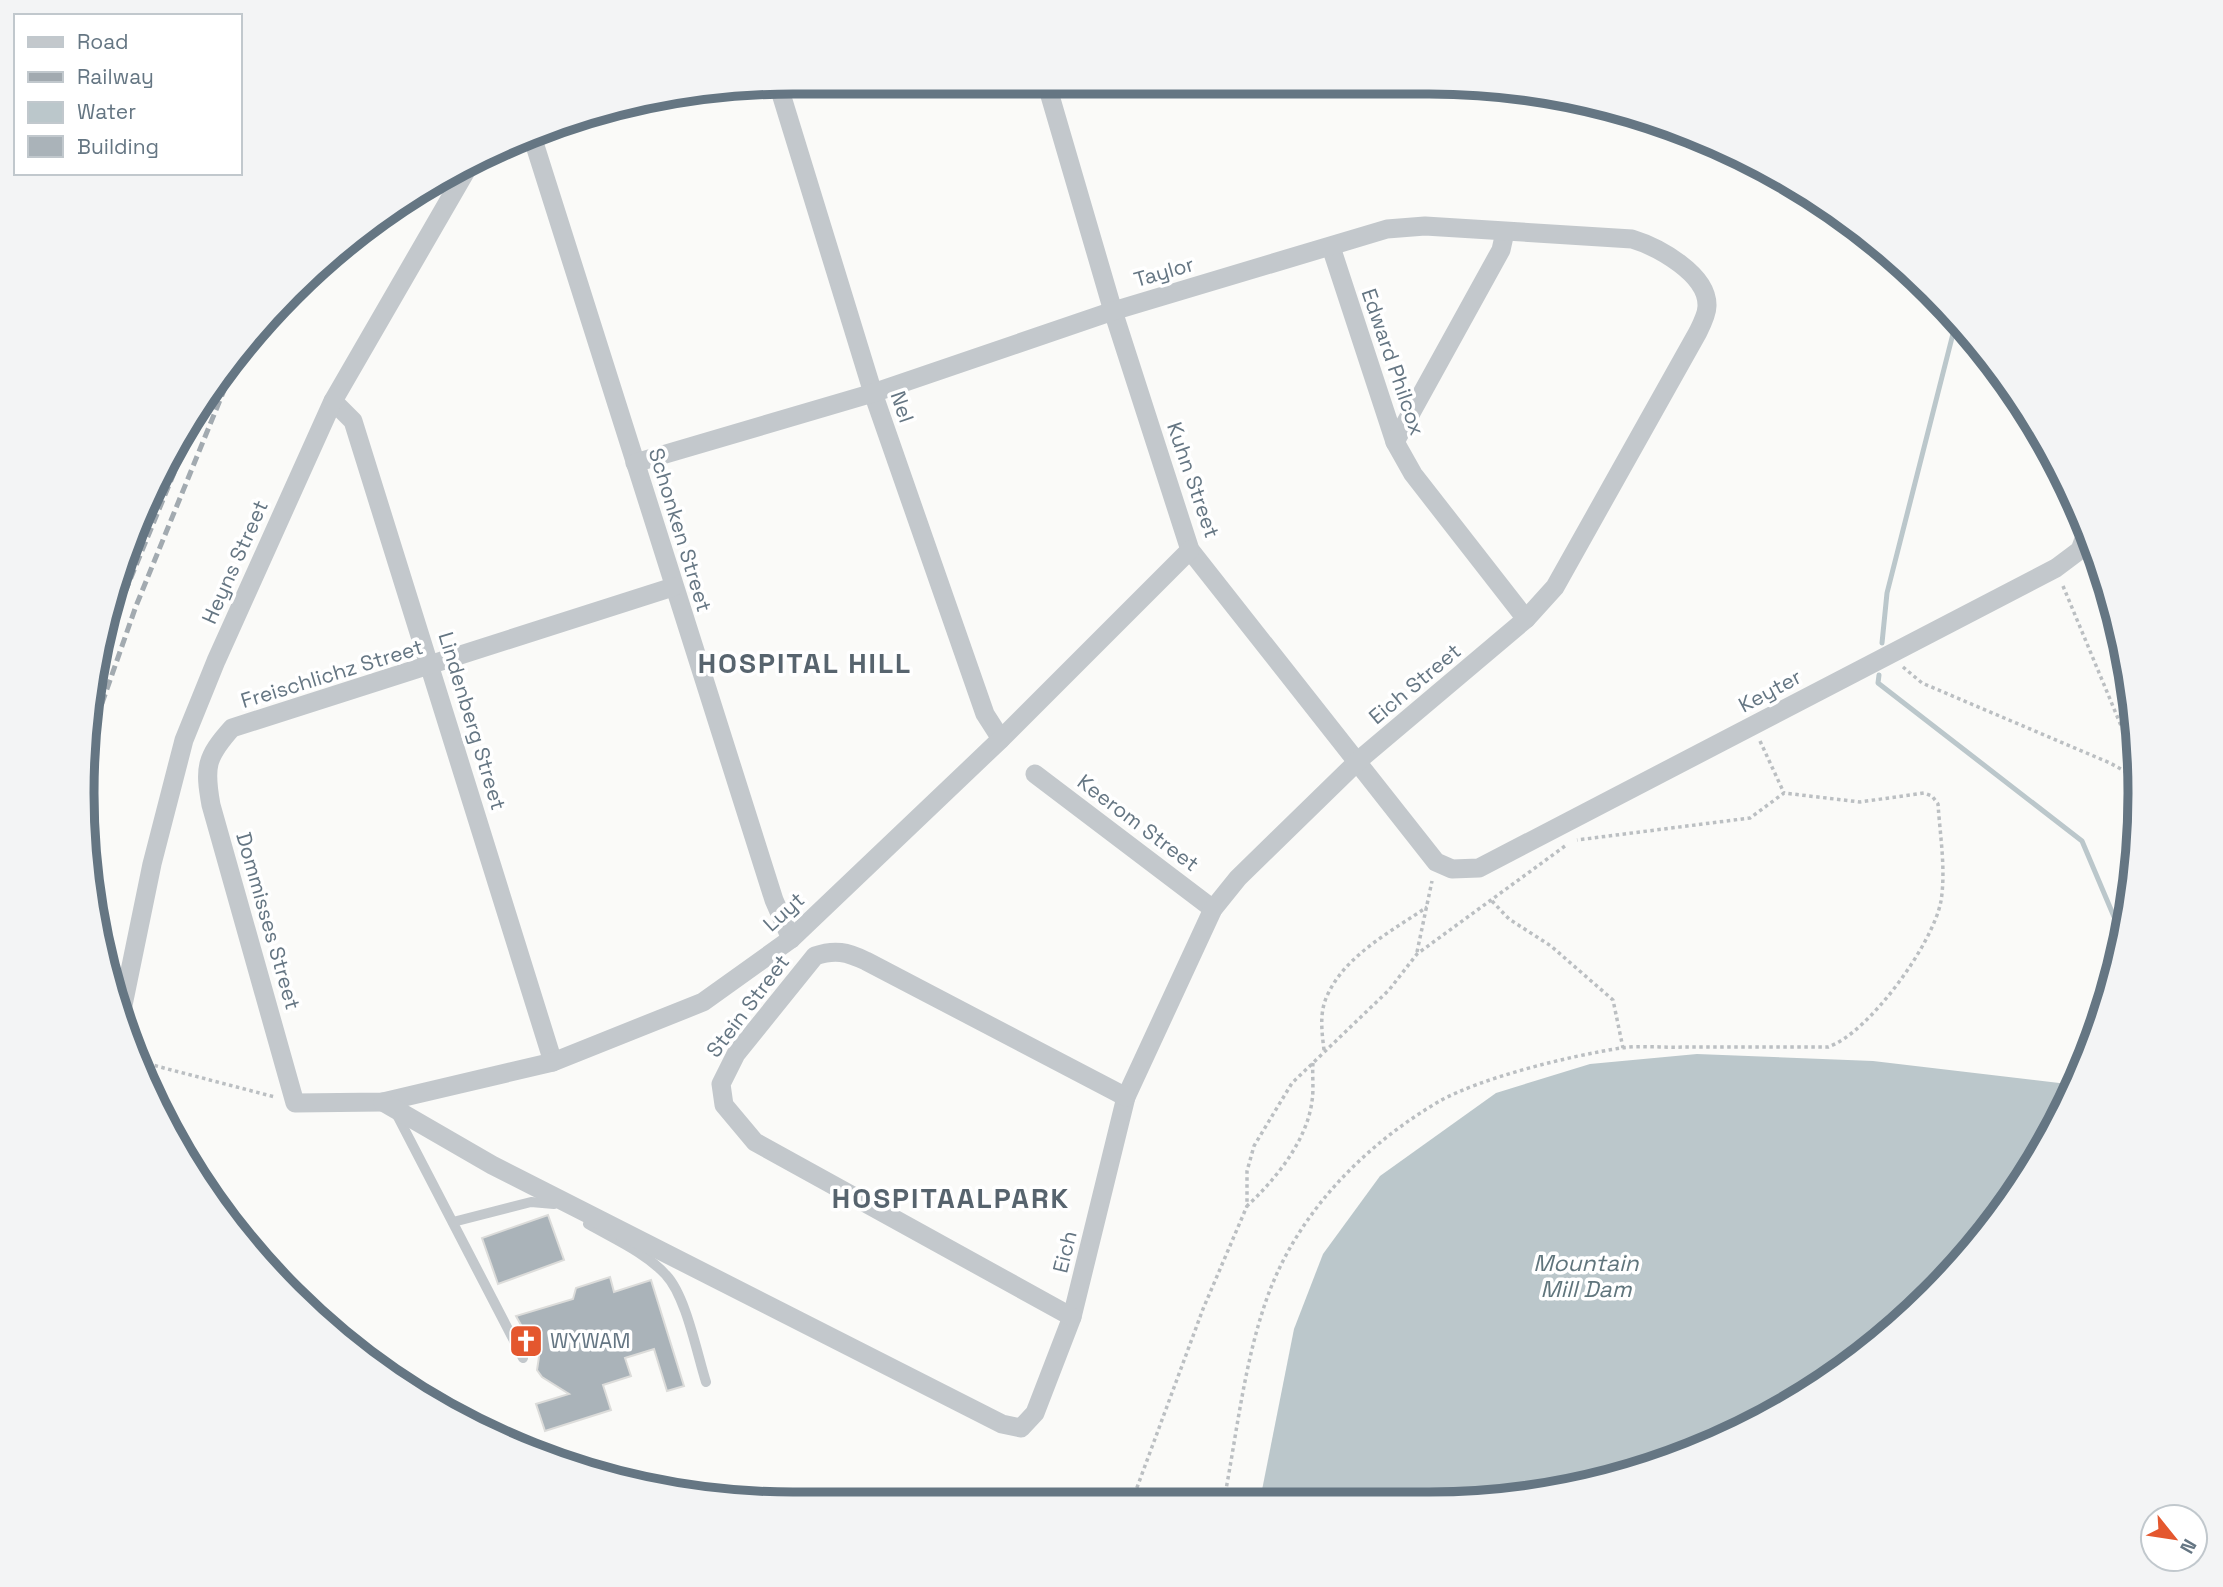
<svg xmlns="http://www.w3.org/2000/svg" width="2223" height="1587" font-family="'Space Grotesk',sans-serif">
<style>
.water{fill:#bbc7cb}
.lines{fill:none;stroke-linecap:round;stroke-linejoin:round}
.stream{stroke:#bbc7cb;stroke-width:5}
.building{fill:#aab3b9;stroke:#dcdcda;stroke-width:2}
.path{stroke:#bbbfc2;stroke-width:3.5;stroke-dasharray:3.5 3.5;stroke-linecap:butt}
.service{stroke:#c3c8cc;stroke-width:10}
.minor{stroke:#c3c8cc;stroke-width:19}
.rail{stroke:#a2aab0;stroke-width:5;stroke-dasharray:10 5;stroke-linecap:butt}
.labels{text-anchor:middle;stroke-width:7;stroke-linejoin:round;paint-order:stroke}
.street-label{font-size:21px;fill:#657683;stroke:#fff}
.poi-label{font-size:21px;fill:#657683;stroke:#fff;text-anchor:start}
.water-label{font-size:23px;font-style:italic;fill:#60757c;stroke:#fff}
.district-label{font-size:28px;font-weight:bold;letter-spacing:2px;fill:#57646e;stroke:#fff}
.rim{fill:none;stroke:#657683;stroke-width:9}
</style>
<rect width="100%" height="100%" fill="#fafaf8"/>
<!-- water -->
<path class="water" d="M1697,1054l176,7 203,24 -8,23 -74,118 -95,102 -155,104 -130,48 -91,19 -263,1 34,-171 29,-75 57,-78 116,-83 94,-29z"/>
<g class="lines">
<!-- stream -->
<g class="stream">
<path d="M1882,643l5,-50 70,-275"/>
<path d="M1879,675l-1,8 204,158 41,97"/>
</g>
</g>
<!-- building -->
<g class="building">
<path d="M548,1215l16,45 -66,24 -16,-46z"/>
<path d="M610,1277l4,15 37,-12 33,106 -17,5 -13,-42 -29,9 6,18 -28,9 8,25 -66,21 -9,-27 33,-10 -27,-17 -5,-7 2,-13 -23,-41 57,-17 3,-11z"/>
</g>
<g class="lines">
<!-- path -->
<g class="path">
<path d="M2063,586l59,142 14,24"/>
<path d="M1903,667l19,16 188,80 27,15"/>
<path d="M1760,741l24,52"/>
<path d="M1492,901l17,18 42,27 62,54 10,48"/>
<path d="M1417,952l15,-71"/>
<path d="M1324,1050c-2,-17 -5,-37 3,-54 18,-41 65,-65 100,-89"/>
<path d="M141,1062l134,35"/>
<path d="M1313,1063c-1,12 1,26 -1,38 -5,40 -37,79 -65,105v-35l7,-25 38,-63 97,-93 28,-36 148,-108"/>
<path d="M1224,1500c13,-67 20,-137 43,-202 30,-84 95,-151 171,-196 44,-25 132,-46 183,-54 20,-3 43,0 64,-1 47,0 95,0 143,0 41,-14 105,-103 113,-146 5,-31 -1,-66 -3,-97l-6,-8 -8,-3 -64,9 -76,-9 -34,25 -173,22"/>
<path d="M1132,1501l71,-192 44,-103"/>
</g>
<!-- service -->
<g class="service">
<path d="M397,1115l126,243"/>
<path d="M453,1222l78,-20 23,2"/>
<path d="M588,1224c26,15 58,29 78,51 20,21 31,79 40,107"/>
</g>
<!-- minor -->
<g class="minor">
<path d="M1046,82l67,229 77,239 246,312 16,7 27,-1 577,-300 24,-18 7,-19"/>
<path d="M778,84l95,309 112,321 16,25"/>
<path d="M531,133l243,767 17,39"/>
<path d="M1331,247l64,195 18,32 113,145"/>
<path d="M333,401l20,20 200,641"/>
<path d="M1395,442l106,-192 4,-18"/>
<path d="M673,587l-441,141c-26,29 -28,39 -21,77l84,298 88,-1 170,-40 150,-60 88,-63 210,-200 189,-189"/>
<path d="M1035,774l178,135"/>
<path d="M122,1010l30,-146 32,-124 32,-79 117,-260 137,-237"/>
<path d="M383,1102l109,63 510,259 19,4 14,-15 37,-96 54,-220 87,-188 25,-31 121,-118 167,-141 29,-32 143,-255c4,-8 9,-18 9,-26 1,-32 -49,-59 -75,-67l-207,-13 -38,3 -274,82 -240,82 -238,70"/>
<path d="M1072,1317l-317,-175 -31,-37 -3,-21 15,-30 79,-98c20,-7 32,-4 51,5l260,136"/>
</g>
<!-- rail -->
<g class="rail">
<path d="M102,648l102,-248"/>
<path d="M87,746l49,-140 104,-255"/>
</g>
</g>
<!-- icons -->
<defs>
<g id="church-square" transform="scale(1.75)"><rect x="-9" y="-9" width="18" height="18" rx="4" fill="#e4572e" stroke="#fff"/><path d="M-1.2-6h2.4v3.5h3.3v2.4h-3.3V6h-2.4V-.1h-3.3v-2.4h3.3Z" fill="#fff"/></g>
</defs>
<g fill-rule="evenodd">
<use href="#church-square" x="526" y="1341"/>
</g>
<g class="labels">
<!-- street labels -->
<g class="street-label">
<text transform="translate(1164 272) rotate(-16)" y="7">Taylor</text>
<text transform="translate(1393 362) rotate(71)" y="7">Edward Philcox</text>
<text transform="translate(902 407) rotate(71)" y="7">Nel</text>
<text transform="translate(1193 480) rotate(71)" y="7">Kuhn Street</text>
<text transform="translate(680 530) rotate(73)" y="7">Schonken Street</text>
<text transform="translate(235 562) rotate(-66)" y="7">Heyns Street</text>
<text transform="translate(332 674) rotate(-17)" y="7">Freischlichz Street</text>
<text transform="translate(1415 684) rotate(-40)" y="7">Eich Street</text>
<text transform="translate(1770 691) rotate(-28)" y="7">Keyter</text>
<text transform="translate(472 721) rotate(73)" y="7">Lindenberg Street</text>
<text transform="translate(1138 823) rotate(37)" y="7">Keerom Street</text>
<text transform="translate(784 912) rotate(-42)" y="7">Luyt</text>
<text transform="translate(268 921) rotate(74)" y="7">Dommisses Street</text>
<text transform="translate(748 1006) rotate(-53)" y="7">Stein Street</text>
<text transform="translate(1065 1252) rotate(-76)" y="7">Eich</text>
</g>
<!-- poi labels -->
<g class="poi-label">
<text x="550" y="1348">WYWAM</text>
</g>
<!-- water labels -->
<g class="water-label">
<text x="1586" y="1271">Mountain<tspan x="1586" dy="26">Mill Dam</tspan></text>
</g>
<!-- district labels -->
<g class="district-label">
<text x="805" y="673">HOSPITAL HILL</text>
<text x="951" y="1208">HOSPITAALPARK</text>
</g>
</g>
<!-- crop -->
<path d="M0 0H2223V1587H0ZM793 94H1429A699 699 0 0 1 2128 793V793A699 699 0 0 1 1429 1492H793A699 699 0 0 1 94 793V793A699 699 0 0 1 793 94Z" fill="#f3f4f5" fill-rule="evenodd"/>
<path class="rim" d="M793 94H1429A699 699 0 0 1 2128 793V793A699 699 0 0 1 1429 1492H793A699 699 0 0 1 94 793V793A699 699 0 0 1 793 94Z"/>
<!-- legend -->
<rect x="14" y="14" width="228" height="161" fill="#ffffff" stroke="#c1c8cd" stroke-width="2"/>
<rect x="28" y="37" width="35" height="10" fill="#c3c8cc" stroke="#c1c8cd" stroke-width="2"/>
<text x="77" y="49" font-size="21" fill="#657683">Road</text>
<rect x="28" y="72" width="35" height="10" fill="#a2aab0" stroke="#c1c8cd" stroke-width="2"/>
<text x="77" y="84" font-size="21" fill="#657683">Railway</text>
<rect x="28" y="102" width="35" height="21" fill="#bbc7cb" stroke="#c1c8cd" stroke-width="2"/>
<text x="77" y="119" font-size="21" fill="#657683">Water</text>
<rect x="28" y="136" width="35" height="21" fill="#aab3b9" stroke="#c1c8cd" stroke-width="2"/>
<text x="77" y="154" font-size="21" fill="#657683">Building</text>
<!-- north arrow -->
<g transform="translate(2174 1538) rotate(120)"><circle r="33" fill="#ffffff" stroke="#c1c8cd" stroke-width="2"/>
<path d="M0-5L12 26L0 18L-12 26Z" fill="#e4572e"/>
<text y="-10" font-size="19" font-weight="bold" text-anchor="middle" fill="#657683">N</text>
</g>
</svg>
